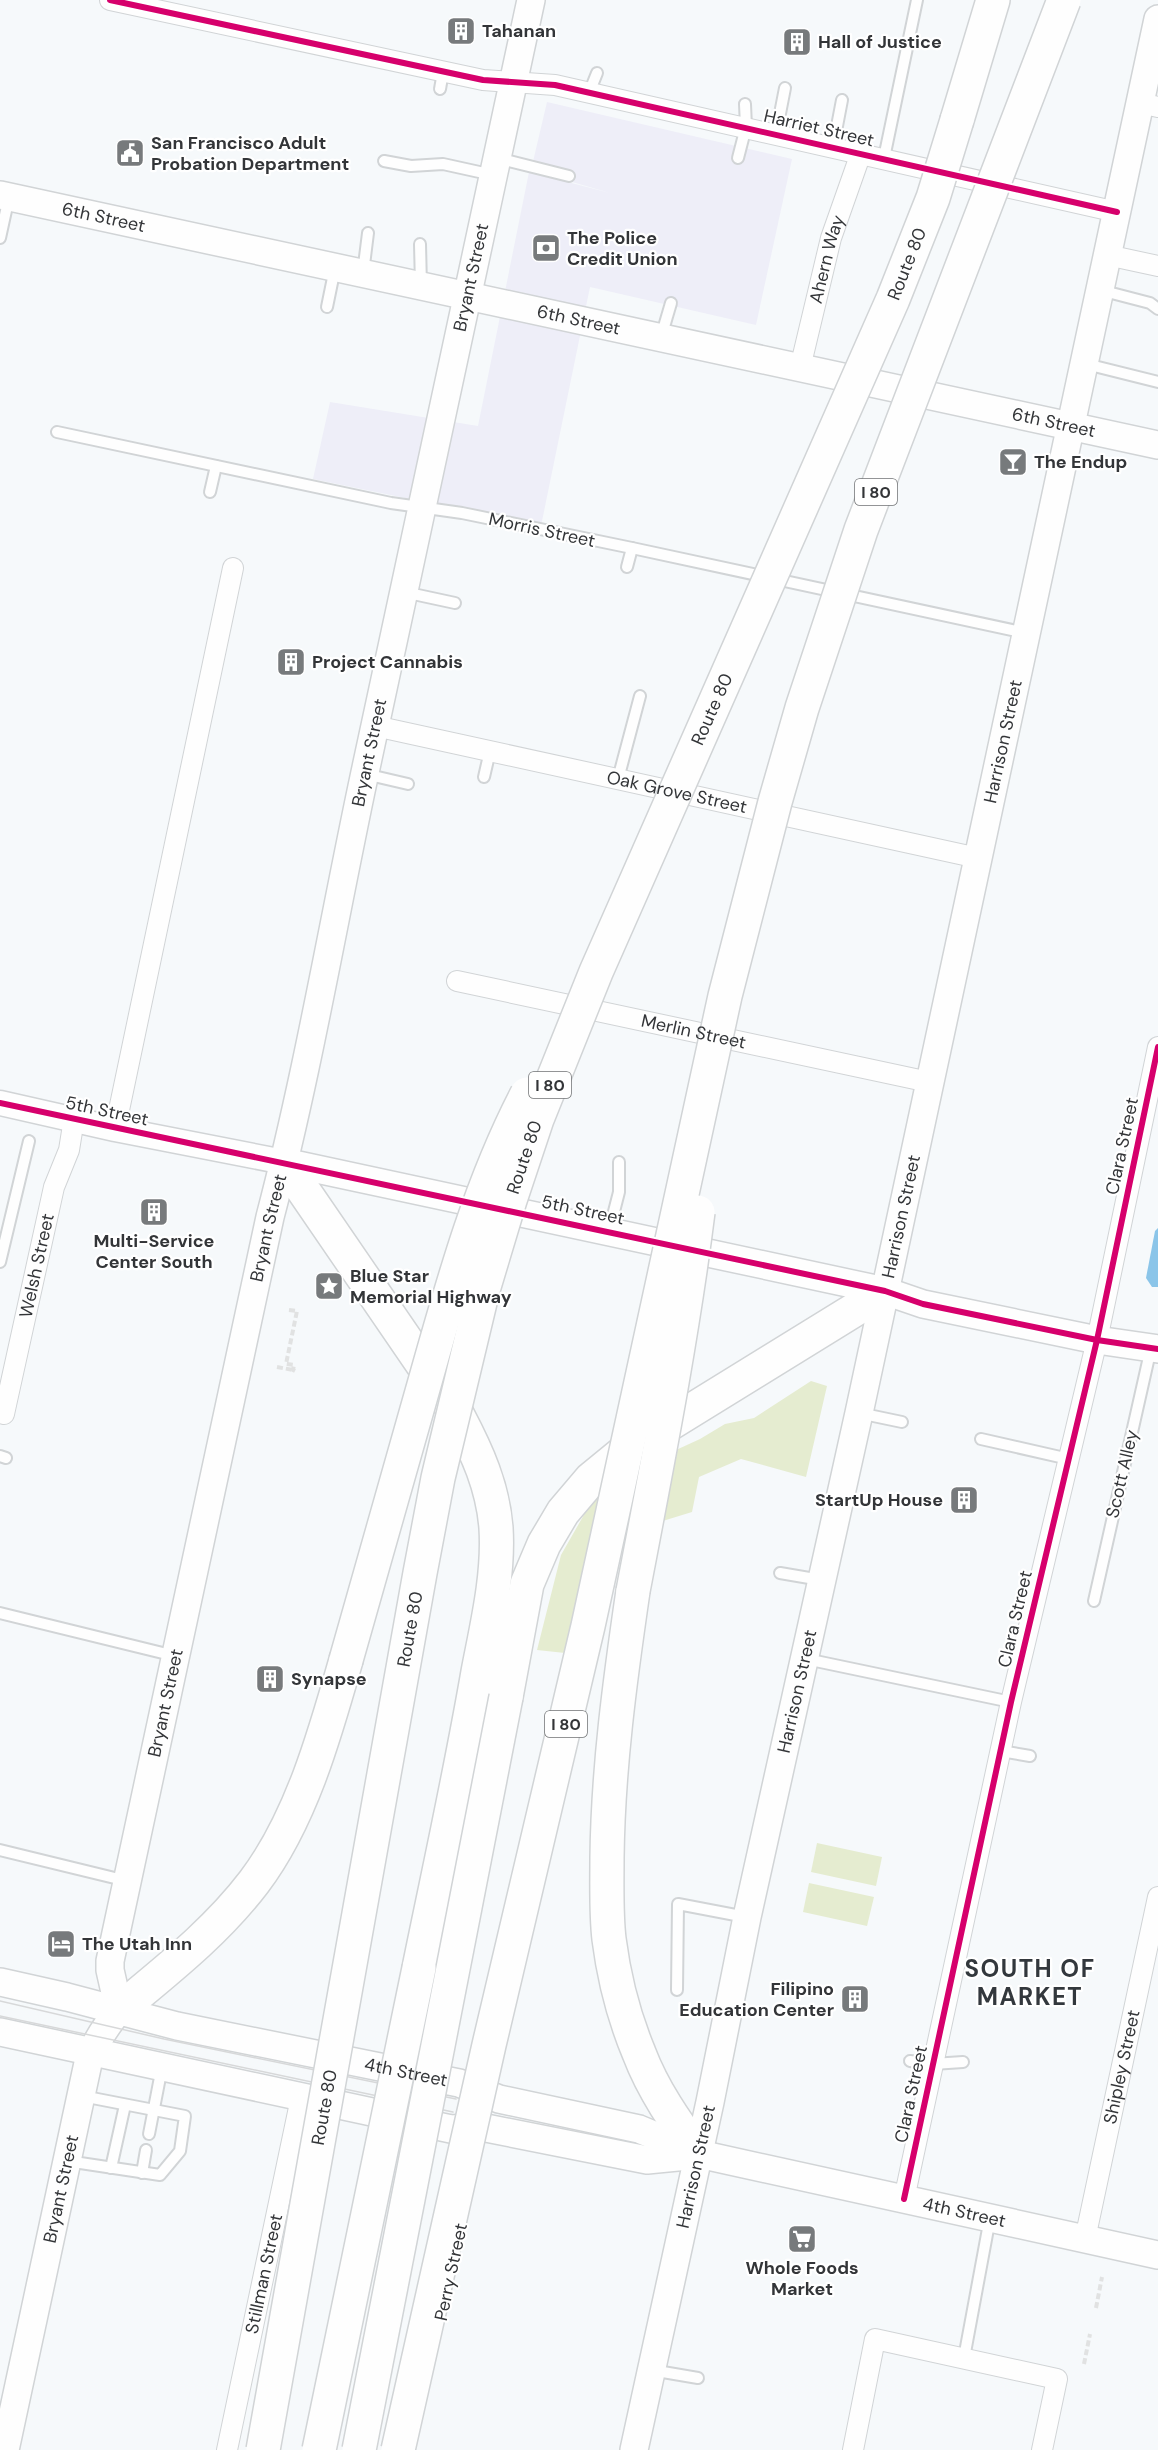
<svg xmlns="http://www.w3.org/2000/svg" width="1158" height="2450" font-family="'DM Sans',sans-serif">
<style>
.commercial{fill:#eeeef8}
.green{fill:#e5ecd0}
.water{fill:#8bc5e9}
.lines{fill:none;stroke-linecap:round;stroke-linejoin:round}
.service-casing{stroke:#d1d4d6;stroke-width:14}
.minor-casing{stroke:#d1d4d6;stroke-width:22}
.tertiary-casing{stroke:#d1d4d6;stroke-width:27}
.secondary-casing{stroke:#d1d4d6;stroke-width:30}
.motorway-casing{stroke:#d1d4d6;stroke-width:36}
.path{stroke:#e1e2e2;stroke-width:4;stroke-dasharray:6 3;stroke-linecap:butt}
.service{stroke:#fefefe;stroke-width:10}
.minor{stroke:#fefefe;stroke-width:20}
.tertiary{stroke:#fefefe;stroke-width:24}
.secondary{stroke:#fefefe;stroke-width:27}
.motorway{stroke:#fefefe;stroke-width:33}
.tram{stroke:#d7d8d9;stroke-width:1.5}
.motorway-bridge-casing{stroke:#d1d4d6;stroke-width:36;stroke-linecap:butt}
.motorway-bridge{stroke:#fefefe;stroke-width:33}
.cycleway-casing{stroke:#fff;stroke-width:10}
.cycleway{stroke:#d6006c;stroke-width:6}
.labels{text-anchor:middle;stroke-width:4.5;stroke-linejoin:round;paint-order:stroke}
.shield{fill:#fff;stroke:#707274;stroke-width:1.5}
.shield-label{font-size:16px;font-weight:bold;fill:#333538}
.poi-label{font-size:18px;font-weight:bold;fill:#333538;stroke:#fff;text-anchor:start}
.street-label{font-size:18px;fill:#333538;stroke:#fff}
.district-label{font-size:24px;font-weight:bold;letter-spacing:1.5px;fill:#33383d;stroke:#fff}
</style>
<rect width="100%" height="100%" fill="#f6f9fb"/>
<!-- commercial -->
<path class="commercial" d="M547,102l245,57 -36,166 -166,-38 -49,239 -228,-47 17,-77 148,24 51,-254 81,21 -79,-23z"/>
<!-- green -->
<g class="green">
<path d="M811,1381l16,5 -21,91 -65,-18 -42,18 -7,35 -52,16 -58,46 -17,79 -28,-3 24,-95 24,-42 11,-13 32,-28 72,-33 25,-15 29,-6z"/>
<path d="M817,1843l65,14 -6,29 -65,-14z"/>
<path d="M809,1883l65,14 -7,29 -64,-14z"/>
</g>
<!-- water -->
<path class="water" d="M1158,1228v59h-6l-6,-9 9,-47z"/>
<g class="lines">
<!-- service casing -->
<g class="service-casing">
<g id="service">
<path d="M440,89l3,-17"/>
<path d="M589,93l8,-20"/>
<path d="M776,134l9,-46"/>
<path d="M833,147l9,-47"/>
<path d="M497,158l72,18"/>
<path d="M738,158l8,-31 -1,-23"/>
<path d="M884,158l33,-158"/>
<path d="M384,161l27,5 32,-2 50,11"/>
<path d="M0,238l9,-41"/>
<path d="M420,244l1,42"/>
<path d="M363,273l5,-40"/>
<path d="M1100,290l50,13 8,6"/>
<path d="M327,307l8,-39"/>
<path d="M661,337l10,-34"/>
<path d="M1086,364l72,18"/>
<path d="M57,432l334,71 71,10 170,35 394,85"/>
<path d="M210,492l6,-26"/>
<path d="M627,567l5,-19"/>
<path d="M404,592l51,11"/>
<path d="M365,774l43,10"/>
<path d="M484,777l6,-26"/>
<path d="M618,779l22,-83"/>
<path d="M609,1231l10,-39v-30"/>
<path d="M0,1262l29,-121"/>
<path d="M859,1413l43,9"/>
<path d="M981,1439l88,20"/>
<path d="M0,1456l6,2"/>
<path d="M780,1573l41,7"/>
<path d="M1094,1601l57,-253"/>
<path d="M0,1613l175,43"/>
<path d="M806,1659l205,43"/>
<path d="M1001,1751l29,5"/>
<path d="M0,1850l127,31"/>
<path d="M677,1990l1,-86 68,13"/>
<path d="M910,2061l23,3 30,-2"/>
<path d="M149,2134l13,-67"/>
<path d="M67,2161l93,14 20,-24 5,-35 -103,-20"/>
<path d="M111,2168l14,-63"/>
<path d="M142,2173l4,-23"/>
<path d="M964,2358l26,-140"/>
<path d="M651,2370l47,8"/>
</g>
</g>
<!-- minor casing -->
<g class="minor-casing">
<g id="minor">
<path d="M110,0l373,80 72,5 562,127"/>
<path d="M1140,103l18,4"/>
<path d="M1107,255l51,11"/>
<path id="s1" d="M800,368l31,-130 30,-85"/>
<path id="s2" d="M375,726l603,132"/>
<path id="s3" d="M457,981l472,101"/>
<path d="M115,1129l118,-561"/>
<path id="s4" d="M4,1414l50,-227 15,-37 5,-31"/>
<path d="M904,2199l107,-497 86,-362 61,-293"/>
<path id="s5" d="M1085,2239l73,-342"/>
<path id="s6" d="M227,2450l74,-352"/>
<path d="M853,2450l22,-111 182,40 -15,71"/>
</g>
</g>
<!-- tertiary casing -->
<g class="tertiary-casing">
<path id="tertiary" d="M0,1103l115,26 169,33"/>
</g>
<!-- secondary casing -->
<g class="secondary-casing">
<g id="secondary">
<path id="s7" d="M0,195l1158,250"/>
<path d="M284,1162l601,129 38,13 174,36 61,9"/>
<path id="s8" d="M0,1982l67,15 110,29 282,57 40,16 140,30 60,25 459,101"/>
<path id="s9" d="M119,2010l-9,-40v-9l160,-744c38,-145 63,-294 94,-440 55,-259 111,-518 167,-777"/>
<path d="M0,2032l451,97 30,-2 166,33 51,-5"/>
<path id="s10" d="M5,2450l83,-387c6,-20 18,-37 31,-53"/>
<path id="s11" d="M634,2450l76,-348 37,-185 112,-504 299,-1394"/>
</g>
</g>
<!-- motorway casing -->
<g class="motorway-casing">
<g id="motorway">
<path d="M957,120l36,-120"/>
<path d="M284,1162l174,254c19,36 35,71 38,112 3,48 -9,97 -18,144 -17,99 -39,198 -59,296"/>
<path d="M633,1591c-13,89 -25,177 -26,267 0,27 -1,55 2,81 5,39 15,78 30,114 14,37 37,70 60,101"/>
<path d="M506,1697l21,-113 17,-40 19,-32 28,-33 33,-27 261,-161"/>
<path d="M119,2010c48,-40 97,-78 135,-128 47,-62 71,-148 92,-222"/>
</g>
</g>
<!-- path -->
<g class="path">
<path d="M289,1310l8,1 -11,53 8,1 -1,5 2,1"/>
<path d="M277,1367l16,3"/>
<path d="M1096,2308l6,-31"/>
<path d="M1084,2364l6,-30"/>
</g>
<!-- service -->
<use href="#service" class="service"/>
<!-- minor -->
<use href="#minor" class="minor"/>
<!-- tertiary -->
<use href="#tertiary" class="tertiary"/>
<!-- secondary -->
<use href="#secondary" class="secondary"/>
<!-- motorway -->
<use href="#motorway" class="motorway"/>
<!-- tram -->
<g class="tram">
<path d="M0,2001l164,38 292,60"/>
<path d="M0,2016l453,96"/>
</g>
<!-- motorway-bridge casing -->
<g class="motorway-bridge-casing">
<g id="motorway-bridge">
<path d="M633,1591c24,-126 49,-252 65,-379"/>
<path d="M346,1660c26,-92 52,-184 78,-275 28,-99 55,-199 103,-291"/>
<path id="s12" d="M263,2450l157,-877 18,-95 45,-188 27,-90 27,-81 59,-147 297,-673 40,-101 24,-78"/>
<path d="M319,2450l100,-482"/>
<path d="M359,2450l147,-753"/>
<path d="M398,2450l91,-405 99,-419 137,-630 50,-194 27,-94 59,-178 203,-530"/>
</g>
</g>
<!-- motorway-bridge -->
<use href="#motorway-bridge" class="motorway-bridge"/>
<!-- cycleway casing -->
<g class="cycleway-casing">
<g id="cycleway">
<path d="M110,0l373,80 72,5 562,127"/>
<path d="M0,1103l885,188 38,13 174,36 61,9"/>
<path d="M904,2199l107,-497 86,-362 61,-293"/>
</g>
</g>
<!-- cycleway -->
<use href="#cycleway" class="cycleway"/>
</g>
<!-- icons -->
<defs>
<g id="building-square" transform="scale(1.5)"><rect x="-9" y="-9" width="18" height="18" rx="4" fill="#777a7c" stroke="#fff"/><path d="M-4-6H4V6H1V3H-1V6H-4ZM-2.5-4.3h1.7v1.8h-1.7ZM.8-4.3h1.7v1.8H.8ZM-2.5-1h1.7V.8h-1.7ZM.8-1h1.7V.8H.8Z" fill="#fff"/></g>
<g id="civic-square" transform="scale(1.5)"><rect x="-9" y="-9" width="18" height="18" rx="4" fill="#777a7c" stroke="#fff"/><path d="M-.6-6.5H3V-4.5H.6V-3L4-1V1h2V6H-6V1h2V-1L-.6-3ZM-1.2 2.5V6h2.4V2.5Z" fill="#fff"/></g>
<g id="bank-square" transform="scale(1.5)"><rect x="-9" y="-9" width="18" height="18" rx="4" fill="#777a7c" stroke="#fff"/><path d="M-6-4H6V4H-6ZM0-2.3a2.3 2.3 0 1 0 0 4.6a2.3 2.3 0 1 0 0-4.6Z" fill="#fff"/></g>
<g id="bar-square" transform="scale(1.5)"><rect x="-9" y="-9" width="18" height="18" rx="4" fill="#777a7c" stroke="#fff"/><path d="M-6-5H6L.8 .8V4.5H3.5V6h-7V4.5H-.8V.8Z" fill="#fff"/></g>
<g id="sight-square" transform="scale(1.5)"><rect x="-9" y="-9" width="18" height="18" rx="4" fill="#777a7c" stroke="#fff"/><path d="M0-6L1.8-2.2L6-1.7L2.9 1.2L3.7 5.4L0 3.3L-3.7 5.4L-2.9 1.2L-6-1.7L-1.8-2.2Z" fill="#fff"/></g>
<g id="hotel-square" transform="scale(1.5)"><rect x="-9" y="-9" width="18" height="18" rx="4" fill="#777a7c" stroke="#fff"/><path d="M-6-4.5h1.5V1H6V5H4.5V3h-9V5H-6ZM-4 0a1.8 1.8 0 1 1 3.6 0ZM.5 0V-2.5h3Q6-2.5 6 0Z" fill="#fff"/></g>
<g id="supermarket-square" transform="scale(1.5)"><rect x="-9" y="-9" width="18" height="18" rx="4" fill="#777a7c" stroke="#fff"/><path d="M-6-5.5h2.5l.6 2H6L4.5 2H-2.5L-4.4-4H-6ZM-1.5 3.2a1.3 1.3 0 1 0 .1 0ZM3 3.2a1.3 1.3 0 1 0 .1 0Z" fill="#fff"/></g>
</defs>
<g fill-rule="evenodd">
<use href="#building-square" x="461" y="31"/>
<use href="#building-square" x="797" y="42"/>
<use href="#civic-square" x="130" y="153"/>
<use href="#bank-square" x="546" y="248"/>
<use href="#bar-square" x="1013" y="462"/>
<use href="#building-square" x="291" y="662"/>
<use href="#building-square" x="154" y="1212"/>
<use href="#sight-square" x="329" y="1286"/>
<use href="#building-square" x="964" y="1500"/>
<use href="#building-square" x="270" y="1679"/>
<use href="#hotel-square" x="61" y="1944"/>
<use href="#building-square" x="855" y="1999"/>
<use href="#supermarket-square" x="802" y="2239"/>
</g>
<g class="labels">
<!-- shield labels -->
<g class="shield">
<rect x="855" y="479" width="42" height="26" rx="4.5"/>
<rect x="529" y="1072" width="42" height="26" rx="4.5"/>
<rect x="545" y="1711" width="42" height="26" rx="4.5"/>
</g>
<g class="shield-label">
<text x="876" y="498">I 80</text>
<text x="550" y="1091">I 80</text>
<text x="566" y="1730">I 80</text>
</g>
<!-- poi labels -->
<g class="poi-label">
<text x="482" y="37">Tahanan</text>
<text x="818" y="48">Hall of Justice</text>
<text x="151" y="149">San Francisco Adult<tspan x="151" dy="21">Probation Department</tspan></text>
<text x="567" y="244">The Police<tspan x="567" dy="21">Credit Union</tspan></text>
<text x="1034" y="468">The Endup</text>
<text x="312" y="668">Project Cannabis</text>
<text x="154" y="1247" text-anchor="middle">Multi-Service<tspan x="154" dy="21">Center South</tspan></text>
<text x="350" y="1282">Blue Star<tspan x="350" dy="21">Memorial Highway</tspan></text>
<text x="943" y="1506" text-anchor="end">StartUp House</text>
<text x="291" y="1685">Synapse</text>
<text x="82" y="1950">The Utah Inn</text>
<text x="834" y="1995" text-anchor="end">Filipino<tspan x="834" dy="21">Education Center</tspan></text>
<text x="802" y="2274" text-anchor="middle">Whole Foods<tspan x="802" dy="21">Market</tspan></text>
</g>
<!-- street labels -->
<g class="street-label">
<text transform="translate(819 128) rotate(13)" y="6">Harriet Street</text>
<text dy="6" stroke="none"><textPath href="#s7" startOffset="106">6th Street</textPath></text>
<text dy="6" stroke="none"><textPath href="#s1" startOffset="112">Ahern Way</textPath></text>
<text dy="6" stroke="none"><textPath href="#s12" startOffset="2292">Route 80</textPath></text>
<text dy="6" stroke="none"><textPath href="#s9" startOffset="1772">Bryant Street</textPath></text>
<text dy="6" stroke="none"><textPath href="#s7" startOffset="592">6th Street</textPath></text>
<text dy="6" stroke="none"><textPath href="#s7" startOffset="1078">6th Street</textPath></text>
<text transform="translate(542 530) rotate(12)" y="6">Morris Street</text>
<text dy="6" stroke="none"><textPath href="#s12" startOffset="1806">Route 80</textPath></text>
<text dy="6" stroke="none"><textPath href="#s11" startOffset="1748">Harrison Street</textPath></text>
<text dy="6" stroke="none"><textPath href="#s9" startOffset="1286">Bryant Street</textPath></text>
<text dy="6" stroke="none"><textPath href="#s2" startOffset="309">Oak Grove Street</textPath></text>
<text dy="6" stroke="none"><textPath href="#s3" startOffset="242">Merlin Street</textPath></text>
<text transform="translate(107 1111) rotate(12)" y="6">5th Street</text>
<text transform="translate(1122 1146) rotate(-78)" y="6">Clara Street</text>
<text dy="6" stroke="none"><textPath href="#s12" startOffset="1320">Route 80</textPath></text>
<text transform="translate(583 1210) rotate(12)" y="6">5th Street</text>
<text dy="6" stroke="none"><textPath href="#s11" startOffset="1262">Harrison Street</textPath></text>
<text dy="6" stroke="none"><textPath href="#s9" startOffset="800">Bryant Street</textPath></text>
<text dy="6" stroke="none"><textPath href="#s4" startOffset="152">Welsh Street</textPath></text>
<text transform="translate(1122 1474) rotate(-77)" y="6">Scott Alley</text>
<text transform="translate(1015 1619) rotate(-77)" y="6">Clara Street</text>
<text dy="6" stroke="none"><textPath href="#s12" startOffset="834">Route 80</textPath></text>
<text dy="6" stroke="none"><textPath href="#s11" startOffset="776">Harrison Street</textPath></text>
<text dy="6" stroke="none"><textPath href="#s9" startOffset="314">Bryant Street</textPath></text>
<text dy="6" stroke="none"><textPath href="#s5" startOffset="176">Shipley Street</textPath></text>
<text dy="6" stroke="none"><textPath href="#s8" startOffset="416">4th Street</textPath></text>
<text transform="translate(911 2094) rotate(-78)" y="6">Clara Street</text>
<text dy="6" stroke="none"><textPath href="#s12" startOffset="348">Route 80</textPath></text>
<text dy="6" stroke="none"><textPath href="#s11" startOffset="290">Harrison Street</textPath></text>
<text dy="6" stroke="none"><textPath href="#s10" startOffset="267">Bryant Street</textPath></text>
<text dy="6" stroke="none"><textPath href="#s8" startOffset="993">4th Street</textPath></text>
<text transform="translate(451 2272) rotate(-78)" y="6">Perry Street</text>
<text dy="6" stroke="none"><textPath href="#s6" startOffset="180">Stillman Street</textPath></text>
</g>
<!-- district labels -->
<g class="district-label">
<text x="1030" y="1977">SOUTH OF<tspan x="1030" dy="28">MARKET</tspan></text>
</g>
</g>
</svg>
